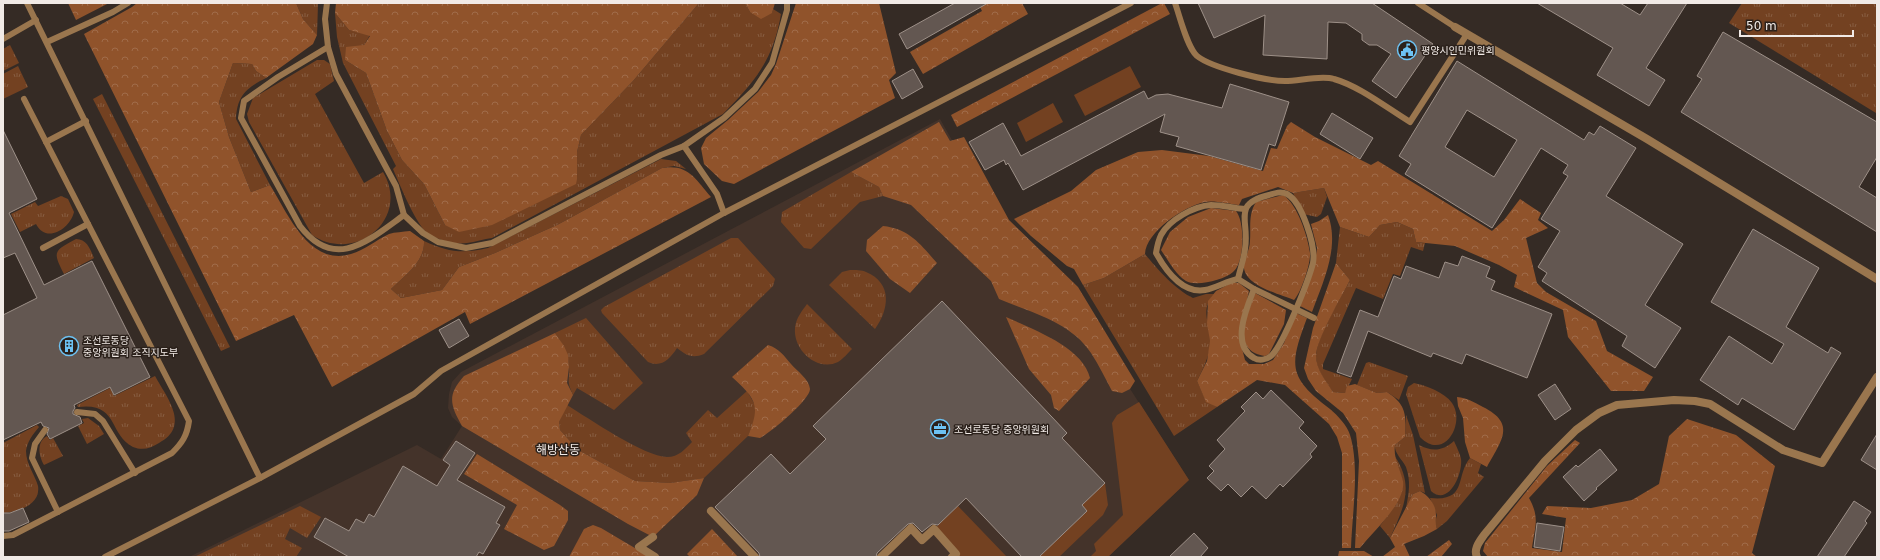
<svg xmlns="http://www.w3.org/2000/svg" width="1880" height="560" font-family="'DejaVu Sans','Noto Sans KR',sans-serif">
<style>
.built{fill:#44332a}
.grass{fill:url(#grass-tufts)}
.forest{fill:url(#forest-crowns)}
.green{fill:#734121}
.building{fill:#635751;stroke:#9d9088;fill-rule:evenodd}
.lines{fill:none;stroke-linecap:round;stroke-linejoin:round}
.service{stroke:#9a764e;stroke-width:6}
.pedestrian{stroke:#9a764e;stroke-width:8}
.minor{stroke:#9a764e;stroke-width:8}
.labels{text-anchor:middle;stroke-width:3;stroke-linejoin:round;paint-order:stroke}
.poi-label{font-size:10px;fill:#f1eae6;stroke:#2b211b;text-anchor:start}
.quarter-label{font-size:12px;fill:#f1eae6;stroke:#2b211b}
</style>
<defs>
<pattern id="grass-tufts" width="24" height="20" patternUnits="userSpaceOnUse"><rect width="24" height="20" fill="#734121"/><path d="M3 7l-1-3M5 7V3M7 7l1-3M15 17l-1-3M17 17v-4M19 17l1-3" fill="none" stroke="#875d41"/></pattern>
<pattern id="forest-crowns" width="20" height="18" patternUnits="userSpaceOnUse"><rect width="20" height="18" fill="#90532b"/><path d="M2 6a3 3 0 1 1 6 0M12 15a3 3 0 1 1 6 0" fill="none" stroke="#a06c4a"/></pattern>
</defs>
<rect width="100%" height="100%" fill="#352b25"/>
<!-- built -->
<path class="built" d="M940,119l47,83 114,142 88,136 -81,77h-919l228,-112 24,14 21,-33 -10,-9 -4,-9 1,-14 3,-12 9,-10z"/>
<!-- grass -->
<g class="grass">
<path d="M296,3h22l-1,32 -14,-16z"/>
<path d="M699,3h46l5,9 22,1 1,-4 8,5c-8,47 -26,67 -58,100l-231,124c-8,1 -17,4 -25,5 -12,2 -31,-3 -41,-11 -12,-12 -26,-47 -33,-63l3,-3 -53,-103 -6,-26 -2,-24 14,17 21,5 -6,10 -19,15 21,13 21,58 15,29 22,24 21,41 132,-46v-27l4,-17 52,-54z"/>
<path d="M1742,3h135v108l-1,2 -147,-90z"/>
<path d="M10,45l9,18 -16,8v-22z"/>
<path d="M317,60h7l6,4 4,17 -19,13 49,89 19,-11c28,47 -28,92 -71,63l-63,-113 -2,-8 6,-16z"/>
<path d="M233,63l19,1 4,7 10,7c-20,10 -29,18 -30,41l34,66 -19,7 -22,-55 -10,-35z"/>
<path d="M18,66l10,21 -25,12v-25z"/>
<path d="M102,94l128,253 -9,4 -128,-252z"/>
<path d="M661,159l15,2 10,8 -12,-3 -12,2 -103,56 -64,29 -36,14 -17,23 -41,8 -10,-9c13,-13 34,-27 33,-48 24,11 38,13 64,7z"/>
<path d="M851,172l28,15 4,9 -23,6 -49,47 -7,-1 -23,-26 1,-10z"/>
<path d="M1324,188l3,9 -6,17 -4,3 -14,-3 -10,-21z"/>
<path d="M61,196l7,3 6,13c-4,17 -28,32 -38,12l-16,8 -9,-18 24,-12 3,4z"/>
<path d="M1397,222l16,7 3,13 9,1 -2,8 -12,-4 -11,29 -7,-2 -10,25 -27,-11 -33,76v5l29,10 -7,14 -12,-1c-7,-10 -18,-24 -17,-37 2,-21 24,-55 34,-75l-14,-17 4,-36 29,10 11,-12z"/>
<path d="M731,238h7l37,41 -2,7 -69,68c-12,5 -18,1 -27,-6 -7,11 -16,20 -29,14l-46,-49 -1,-3 3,-3z"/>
<path d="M76,239c11,0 14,10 18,19l-30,16c-12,-23 -10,-23 12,-35z"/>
<path d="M1145,254c12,15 31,36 48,44l13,-4h8c-15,16 -3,30 -4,48 0,14 -7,26 -13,39l9,20 11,6 -43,29 -91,-151 21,-7z"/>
<path d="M850,270c5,0 12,0 16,2 27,11 23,38 9,57l-46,-44 13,-13z"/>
<path d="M807,304l45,45c-4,4 -9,10 -14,13 -21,10 -45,-12 -43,-34 1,-10 7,-17 12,-24z"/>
<path d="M586,318l57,65 -29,27 -37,-22 -4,7c-7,-16 -3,-13 -4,-28 0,-13 -7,-24 -14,-34z"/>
<path d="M1369,362l39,14 -9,24 -12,-8 -10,1 -20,-8 9,-22z"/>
<path d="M155,376c12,22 36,50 4,67 -8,5 -16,8 -26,4 -25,-13 -14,-45 -55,-40l-1,-2 33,-17 4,8z"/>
<path d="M1414,383c13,3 30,9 38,20 14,20 -8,59 -32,34l-14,-43 2,-7z"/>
<path d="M747,391l8,14v14l-7,17 -44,42 -34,5 -35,-2 -57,-31 -18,-20 -1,-8 8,-17c21,13 78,52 100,52 12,0 18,-8 25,-15l-6,-9 22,-23 9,8z"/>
<path d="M1406,415l7,20 12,58 -5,-2 -7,3 -7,14c3,-15 5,-27 0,-41 -4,-8 -12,-14 -11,-22l10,-8z"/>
<path d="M88,418l11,8 5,8 -17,10 -9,-18 6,-3 -2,-4z"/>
<path d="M37,425l2,2c-6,7 -12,15 -13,24 0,13 9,24 12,35 3,19 -21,26 -35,27v-70z"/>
<path d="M47,436l3,4 3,-2 10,18 -19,9c-5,-9 -8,-23 3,-29z"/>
<path d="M1454,441c2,5 6,12 7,18 2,14 -12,48 -30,32l-12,-46c13,7 24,6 35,-4z"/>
<path d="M1394,455c21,31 10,52 -4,83l-10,-12 10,-14 13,-30z"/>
<path d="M1470,458l11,6 -3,9 6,4 -37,44 -10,8 -2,-6 2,-8 -7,-17c38,4 25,-22 40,-40z"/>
<path d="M300,506l21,11 -14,21 -17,-10 -5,11 17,9 -6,9h-102z"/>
</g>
<!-- forest -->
<g class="forest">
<path d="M68,3h41l-33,17z"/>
<path d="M137,3h159l7,16 14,16 -4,9 -47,34 -10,-7 -4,-7 -19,-1 -14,39 10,35 22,55 19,-7c17,27 39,82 81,69 14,-4 25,-14 38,-20 6,-2 14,-2 21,-3l14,10c1,21 -20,35 -33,48l10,9 41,-8 17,-23 36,-14 64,-29 103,-56c27,-4 33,11 49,29l-241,127 -5,-12 -133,75 -38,-72 -58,26 -152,-307 48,-27z"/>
<path d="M336,3h363l-66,78 -52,54 -4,17v27l-1,5 -84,41 -33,7 -14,-7 -21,-41 -22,-24 -15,-29 -21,-58 -21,-13 1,-13 18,-2 6,-9 -21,-6 -14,-17z"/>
<path d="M745,3h30l-3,10 -11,6 -11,-7z"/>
<path d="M796,3h83l17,70 -7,7 6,18 -161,86 -12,-3 -18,-17 -3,-16 5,-10 22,-18 30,-28 13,-17 5,-11z"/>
<path d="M978,3h44l6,11 -105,60 -13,-22 72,-41z"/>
<path d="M1162,3h2l6,11 -213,113 -6,-12z"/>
<path d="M939,122l11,19 14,-4 45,83 69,67 57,94 -5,8 -8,4 -10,-2c-7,-13 -13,-26 -21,-38 -20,-31 -61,-41 -92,-54l-8,-18 -80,-76 -28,-9 -4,-9 -28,-15z"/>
<path d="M1291,122l24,15 56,28 7,-4 114,70 12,-11 16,-21 21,14 -3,7 10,8 -22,10 11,45 9,9 50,29 11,30 46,26 -9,14h-33l-43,-54 -5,-27 -49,-23 3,-12 -18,-10 -44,-19 -39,-4 -3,-13 -16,-7 -17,3 -11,12 -29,-10 -16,-39 -31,5 -15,-6 -36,12 -3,6c-9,-1 -26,-5 -34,-3 -21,4 -59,30 -60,52l-41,24 -21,7 -9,-16 -7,-3 -36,-30 -17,-17 57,-28 25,-21 42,-18 24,-2 47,6 54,15 8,-23 6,1 10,-23z"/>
<path d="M1283,195c14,8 25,42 27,58 1,10 -9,40 -16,47 -15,-6 -52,-15 -50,-35 1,-8 6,-16 6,-24 1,-15 -2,-26 6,-39z"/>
<path d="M1211,208l25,3c9,11 9,51 -3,61 -9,8 -37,15 -47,9 -11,-7 -18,-21 -25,-31l9,-18 18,-15z"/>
<path d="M1328,215c12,32 -5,67 -16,97l-12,-6 15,-44 2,-14 -6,-24 8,-3z"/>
<path d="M883,226c27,3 37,18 54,37l-27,30 -20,-14 -24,-28 1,-11z"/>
<path d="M1336,263l14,17c-8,16 -34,60 -34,76 0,13 10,25 17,36l12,1 2,-7 8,-2 22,9 10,-1c20,13 19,23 18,45l-10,8c-2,13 5,23 8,36 3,22 -30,50 -43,67h-5l4,-87 -3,-28 -13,-20 -27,-22 -8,-12 -4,-11 9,-40z"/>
<path d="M1231,283h8l10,8 -10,46 6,23 4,4h15l9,-4 11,-17 12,-30 11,5c-18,48 -19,59 23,91 8,7 17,16 20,26 10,32 2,80 1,113h-9v-95l-5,-16 -8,-13 -44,-39 -28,-5 -40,27 -11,-5 -9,-21 10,-20 3,-20 -3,-18 1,-22 8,-10z"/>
<path d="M1255,293l31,17 -2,14 -15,30 -4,2c-35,-6 -18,-40 -10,-63z"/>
<path d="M1006,317c26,12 77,30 84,61l-31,33 -5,-3 -3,-13 -22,-26z"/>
<path d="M555,333l9,13 4,9 1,12 -2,16 6,12 -14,27 1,8 18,20 57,31 35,2 34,-5 -7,17 -44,42 -25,-13 -166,-98c-12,-21 -15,-31 2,-50z"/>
<path d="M768,345c12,4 15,10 23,19 6,7 18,15 19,25 0,11 -40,44 -50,49l-12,-2c13,-31 8,-37 -16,-59z"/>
<path d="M1457,397c10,1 17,5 26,10 34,17 18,34 4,60l-17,-9 -5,-16 -2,-24 -5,-12z"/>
<path d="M1687,419l49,16 39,31 -23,87 5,4h-269l-5,-6 2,-8 62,-77 28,-26 5,3 -51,55c11,20 6,28 3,50l30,4 4,-34 -24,-4 5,-8 44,2 41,-8 27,-16 10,-48z"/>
<path d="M477,454l83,51 8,6v9l-14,26 -10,4 -40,-21 13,-24 -53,-31z"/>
<path d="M1420,491c9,5 16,14 16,24 0,6 -1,8 1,14l-13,7 -20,8 6,13h-28l13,-10 -5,-9 23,-44z"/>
<path d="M593,525l8,3 49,29h-81l15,-28z"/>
<path d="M712,529l26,28h-48l-3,-3z"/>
<path d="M1449,540l3,4 -11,13h-15z"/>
<path d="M1339,551h25l10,6h-36z"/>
</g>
<!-- green -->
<g class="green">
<path d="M1130,66l11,21 -56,29 -11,-21z"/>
<path d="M1053,103l10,19 -37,20 -9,-19z"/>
<path d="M1139,402l50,78 -81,77h-18l6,-6 -2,-7 29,-29 -11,-92 5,-8z"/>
<path d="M1105,483l3,22 -5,10 -44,42h-20l48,-46 -5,-6z"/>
<path d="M958,506l49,51h-55l4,-3 -22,-25z"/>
</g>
<!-- building -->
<g class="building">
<path d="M955,3h33l-81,46 -8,-15z"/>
<path d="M1198,3h174l61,41 -37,54 -24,-17 19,-27 -14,-9h-8l-7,-5v-6l-16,-11 -18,-1 -1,37 -64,-4 2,-40 -51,23z"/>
<path d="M1537,3h83l20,12 8,-12h39l-41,65 19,12 -16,26 -52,-31 16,-27z"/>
<path d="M1723,32l154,90v35l-18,30 18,11v34l-196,-120 21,-33 -5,-3z"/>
<path d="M1457,61l127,79 5,-8 5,3 6,-9 36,22 -30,48 77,48 -38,61 36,23 -26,40 -33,-22 5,-10 -85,-55 5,-8 -9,-6 22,-36 -19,-12 27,-43 -5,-3 5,-8 -27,-17 -49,80 -87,-54 6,-10 -12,-8zM1467,110l50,30 -23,37 -49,-30z"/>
<path d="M913,69l10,18 -21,12 -10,-18z"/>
<path d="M1230,84l59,18 -14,44 -6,-2 -8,26 -85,-24 3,-9 -19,-5 5,-18 -142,76 -15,-27 -2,2 -2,-5 -19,10 -16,-28 34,-19 18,33 123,-65 4,8 8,-4 12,-1 54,14z"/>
<path d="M1332,113l41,25 -13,21 -40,-25z"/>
<path d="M3,130l34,69 -28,14 35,72 48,-24 58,116 -36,18 -4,-8 -36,18 1,3 -2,3v3l7,3 2,6 -32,16 -3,-5 2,-6 -6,-2 -2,-4 -38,18v-125l34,-17 -22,-45 -12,5z"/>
<path d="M1753,229l66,39 -33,59 42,26 3,-6 10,6 -47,77 -52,-32 -4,7 -38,-25 29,-44 43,28 12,-20 -73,-42z"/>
<path d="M1462,256l28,11 -4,10 9,4 -4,9 61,24 -25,64 -61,-24 -4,10 -29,-11 -2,4 -63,-26 -17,46 -14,-5 23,-62 18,7 16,-41 7,3 5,-13 33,12 6,-16 13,4z"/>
<path d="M942,301l109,115 16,17 -5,5 43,45 -23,22 5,6 -48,46h-17l-56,-59 -28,27 -6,-1 -10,8 -9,-9 -5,1 -31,29 -1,4h-116l-1,-4 -44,-46 56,-53 19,20 36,-35 -13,-13z"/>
<path d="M459,319l10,17 -20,12 -10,-18z"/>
<path d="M1555,384l16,25 -16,11 -17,-25z"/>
<path d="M1271,390l33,32 -5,6 18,18 -7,8 2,3 -29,30 -3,-3 -14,15 -14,-13 -11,11 -13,-13 -7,7 -14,-13 7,-7 -5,-5 16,-17 -8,-9 28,-29 -4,-4 15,-15 7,7z"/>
<path d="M1877,434v36l-16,-10z"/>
<path d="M456,441l19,12 -18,27 48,27 -9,16 4,2 -17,29 -4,-2 -3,5h-127l-35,-20 11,-19 24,13 7,-12 8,4 5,-9 5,3 29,-51 34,20 13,-21 -7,-5z"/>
<path d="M1600,449l17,21 -21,18 1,1 -13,12 -21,-24 13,-12 2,2z"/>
<path d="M1854,501l17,11 -6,9 2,2 -23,34h-27z"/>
<path d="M23,508l6,14 -20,9h-6v-18h7z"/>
<path d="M1537,523l27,4 -4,24 -26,-4z"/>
<path d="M1194,533l14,15 -8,9h-31z"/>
</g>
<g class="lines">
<!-- service -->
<g class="service">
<path d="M27,3l233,475"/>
<path d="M327,3l-2,16 3,28 8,27 60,112 8,29 19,18 15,9 28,6 26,-5 169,-88 23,-9 40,-28 31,-29 17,-26 15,-53v-7"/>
<path d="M1175,3c5,14 12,44 22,53 15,12 69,25 88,25 14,0 36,-6 49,-2 25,7 53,29 76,43l57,-88"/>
<path d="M1418,3l37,24"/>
<path d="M3,39l33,-19"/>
<path d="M47,42l66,-30 15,-9"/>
<path d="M328,47l-50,30 -34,24 -3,17 59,108c35,46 69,14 104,-11"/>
<path d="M46,142l40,-21"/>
<path d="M684,146l33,48 7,19"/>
<path d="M1245,209c-11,-1 -23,-4 -34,-4 -17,1 -42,15 -50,30 -3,6 -4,12 -5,18 10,18 26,41 49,37 11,-2 22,-9 33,-11l16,10 60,29"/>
<path d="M43,248l45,-24"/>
<path d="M1238,279c2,-10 6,-20 7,-30 5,-28 -14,-45 24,-54 6,-2 12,-4 18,-1 15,8 29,52 26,69 -4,16 -30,83 -42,93 -5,4 -12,5 -17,2 -24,-13 -7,-51 0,-69"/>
<path d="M77,412l18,2 8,7 32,52"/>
<path d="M45,430l-10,14 -3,14 26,54"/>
<path d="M3,536l10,-1 159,-82c10,-10 15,-17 17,-32l-165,-322"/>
<path d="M105,557l155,-79 154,-84 27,-23 283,-158 407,-210"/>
</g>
<!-- pedestrian -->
<g class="pedestrian">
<path d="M711,511l44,46"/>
<path d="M653,537l-14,10 16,10"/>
<path d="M881,557l30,-29 11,12 12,-11 22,25 -4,3"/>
</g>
<!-- minor -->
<g class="minor">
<path d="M1455,27l192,112 230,140"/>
<path d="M1477,557c-4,-8 3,-16 7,-22l61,-74 31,-31 23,-17 18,-8 57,-5 21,1 15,3 73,46 39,13 55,-86"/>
</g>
</g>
<!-- icons -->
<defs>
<g id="civic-ring" transform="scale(1)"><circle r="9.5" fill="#2b211b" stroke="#6dc2f3" stroke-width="1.5"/><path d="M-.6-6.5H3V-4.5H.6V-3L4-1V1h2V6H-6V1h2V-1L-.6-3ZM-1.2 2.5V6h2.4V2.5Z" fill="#6dc2f3"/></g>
<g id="building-ring" transform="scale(1)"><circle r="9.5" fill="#2b211b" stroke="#6dc2f3" stroke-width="1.5"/><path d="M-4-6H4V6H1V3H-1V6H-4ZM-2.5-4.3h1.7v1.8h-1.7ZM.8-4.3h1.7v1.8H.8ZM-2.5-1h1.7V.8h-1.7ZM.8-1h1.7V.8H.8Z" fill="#6dc2f3"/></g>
<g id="office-ring" transform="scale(1)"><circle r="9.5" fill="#2b211b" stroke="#6dc2f3" stroke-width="1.5"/><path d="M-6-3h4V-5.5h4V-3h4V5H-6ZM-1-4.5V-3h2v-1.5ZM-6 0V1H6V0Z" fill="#6dc2f3"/></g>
</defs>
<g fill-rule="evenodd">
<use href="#civic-ring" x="1407" y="50"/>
<use href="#building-ring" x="69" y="346"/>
<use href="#office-ring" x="940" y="429"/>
</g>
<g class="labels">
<!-- poi labels -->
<g class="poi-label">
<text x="1421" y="54">평양시인민위원회</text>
<text x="83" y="344">조선로동당<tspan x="83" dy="12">중앙위원회 조직지도부</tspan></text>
<text x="954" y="433">조선로동당 중앙위원회</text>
</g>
<!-- quarter labels -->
<g class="quarter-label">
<text x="558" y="454">해방산동</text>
</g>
</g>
<!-- border -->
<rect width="1880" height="560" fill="none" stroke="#f1eae6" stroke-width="8"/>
<!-- scale -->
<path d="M1740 30v6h113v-6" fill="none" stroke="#f1eae6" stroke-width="2"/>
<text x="1746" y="30" font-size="12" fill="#f1eae6" stroke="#2b211b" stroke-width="3" paint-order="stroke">50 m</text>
</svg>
